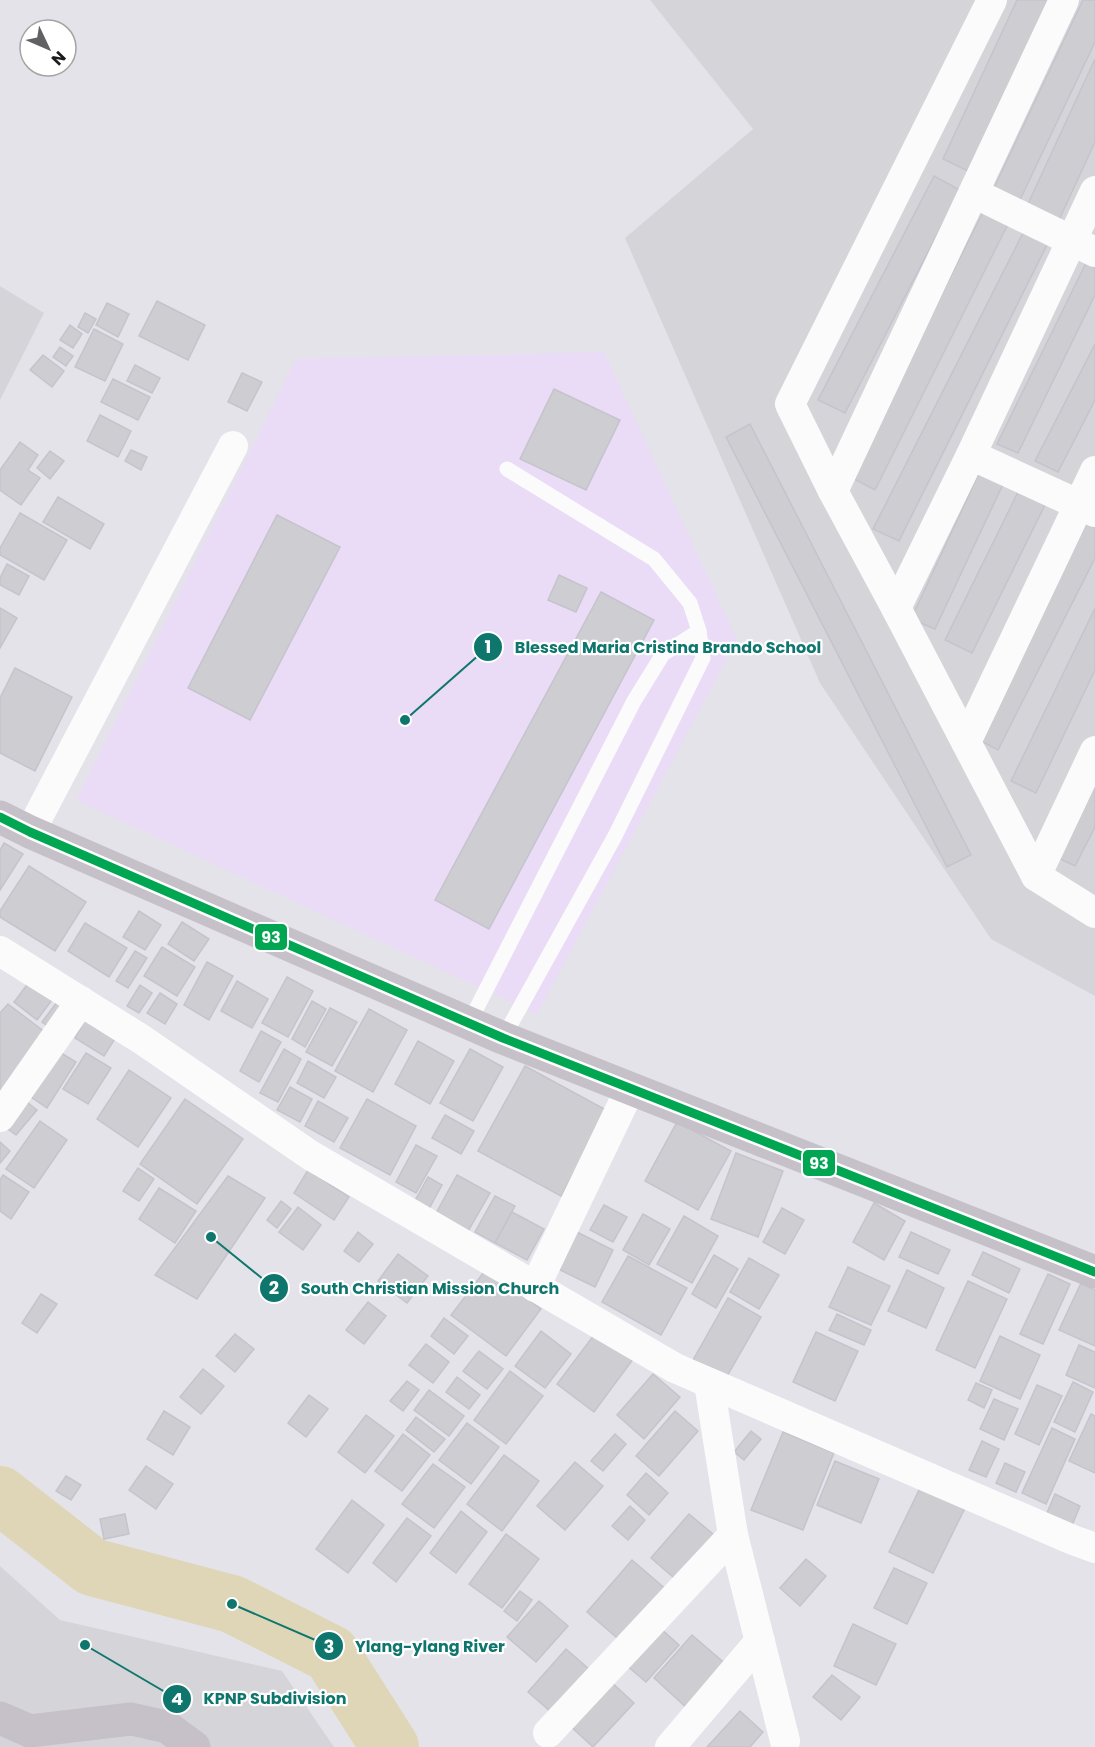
<svg xmlns="http://www.w3.org/2000/svg" width="1095" height="1747" font-family="Poppins,sans-serif">
<style>
.residential{fill:#d5d5d9}
.education{fill:#eadcf6}
.lines{fill:none;stroke-linecap:round;stroke-linejoin:round}
.river{stroke:#ded6b6;stroke-width:58}
.building{fill:#cdcdd2;stroke:#c5c4cd;stroke-width:1.5}
.lane{stroke:#fbfbfc;stroke-width:15}
.street{stroke:#fbfbfc;stroke-width:30}
.secondary{stroke:#c6c1c9;stroke-width:33}
.bus-1-casing{stroke:#fff;stroke-width:14}
.bus-1{stroke:#00a651;stroke-width:9}
.leader{fill:none;stroke:#0f766e;stroke-width:2}
.callout-dot{fill:#0f766e;stroke:#fff;stroke-width:2}
.mark-label{font-size:18px;text-anchor:middle;font-weight:bold;fill:#fff}
.callout-label{font-size:16px;text-anchor:middle;font-weight:bold;fill:#0f766e;stroke:#fff;stroke-width:4.5;stroke-linejoin:round;paint-order:stroke}
.line-badge{stroke:#fff;stroke-width:2}
.badge-label{font-size:16px;text-anchor:middle;font-weight:bold;fill:#fff}
</style>
<rect width="100%" height="100%" fill="#e4e3ea"/>
<!-- residential -->
<g class="residential">
<path d="M650,0h445v996l-104,-57 -171,-256 -195,-445 128,-109z"/>
<path d="M0,286l44,27 -44,87z"/>
<path d="M0,1566l60,54 222,51 52,76h-334z"/>
</g>
<!-- education -->
<path class="education" d="M604,352l133,288 -200,374 -461,-214 220,-441z"/>
<g class="lines">
<!-- river -->
<path class="river" d="M0,1495l92,72 140,37 99,50 59,93"/>
</g>
<!-- building -->
<g class="building">
<path d="M1017,0h31l-80,171 -25,-12z"/>
<path d="M1083,0h12v42l-77,162 -26,-12z"/>
<path d="M1095,59v83l-36,78 -32,-14z"/>
<path d="M934,176l26,14 -115,223 -27,-13z"/>
<path d="M986,206l25,12 -136,272 -25,-13z"/>
<path d="M1025,229l24,12 -150,300 -26,-12z"/>
<path d="M1086,263l9,5v27l-77,158 -21,-9z"/>
<path d="M157,301l48,24 -17,35 -49,-24z"/>
<path d="M107,303l22,11 -11,23 -22,-12z"/>
<path d="M85,313l11,6 -8,14 -10,-6z"/>
<path d="M70,325l12,9 -9,14 -13,-8z"/>
<path d="M94,329l29,15 -18,37 -30,-14z"/>
<path d="M1095,344v56l-37,72 -23,-11z"/>
<path d="M60,347l13,9 -7,10 -13,-9z"/>
<path d="M43,355l21,16 -12,16 -22,-17z"/>
<path d="M135,365l25,13 -8,15 -25,-12z"/>
<path d="M242,373l20,9 -15,29 -19,-9z"/>
<path d="M113,379l37,18 -12,23 -37,-18z"/>
<path d="M554,389l66,31 -34,70 -66,-31z"/>
<path d="M100,415l31,16 -13,26 -31,-16z"/>
<path d="M750,424l221,431 -24,12 -221,-430z"/>
<path d="M20,442l18,13 -10,15 12,8 -19,27 -21,-15v-20z"/>
<path d="M131,450l16,7 -6,13 -16,-9z"/>
<path d="M50,451l14,10 -14,18 -13,-11z"/>
<path d="M981,469l24,11 -70,149 -24,-10z"/>
<path d="M1019,490l27,13 -74,150 -27,-13z"/>
<path d="M58,497l46,27 -14,25 -47,-27z"/>
<path d="M20,513l47,27 -23,40 -44,-25v-7z"/>
<path d="M277,515l63,32 -90,173 -62,-32z"/>
<path d="M1087,523l8,4v31l-97,192 -21,-11z"/>
<path d="M7,564l22,12 -10,19 -19,-10v-7z"/>
<path d="M559,575l28,13 -11,24 -28,-12z"/>
<path d="M601,592l53,28 -165,309 -54,-29z"/>
<path d="M0,608l17,10 -17,30z"/>
<path d="M1095,608v62l-59,123 -25,-12z"/>
<path d="M15,668l57,29 -37,74 -35,-18v-55z"/>
<path d="M1095,781v46l-20,39 -19,-9z"/>
<path d="M4,843l19,11 -23,36v-40z"/>
<path d="M29,866l57,36 -31,49 -55,-34v-6z"/>
<path d="M139,911l22,14 -16,25 -22,-13z"/>
<path d="M182,922l27,17 -15,22 -26,-17z"/>
<path d="M85,923l42,25 -18,29 -41,-26z"/>
<path d="M162,947l33,20 -18,29 -33,-20z"/>
<path d="M135,951l12,7 -19,30 -12,-7z"/>
<path d="M207,962l26,14 -24,44 -25,-15z"/>
<path d="M35,974l23,18 -21,28 -23,-18z"/>
<path d="M287,977l26,14 -25,46 -26,-14z"/>
<path d="M237,981l31,18 -16,29 -31,-17z"/>
<path d="M140,985l12,8 -13,20 -12,-7z"/>
<path d="M160,993l17,11 -12,20 -18,-11z"/>
<path d="M60,998l14,11 -18,23 -14,-10z"/>
<path d="M312,1001l14,8 -21,38 -13,-8z"/>
<path d="M8,1004l42,32 -50,65v-88z"/>
<path d="M330,1008l27,14 -25,44 -26,-14z"/>
<path d="M369,1009l38,21 -34,62 -38,-21z"/>
<path d="M86,1018l30,19 -12,19 -29,-18z"/>
<path d="M261,1031l20,11 -22,40 -19,-11z"/>
<path d="M418,1041l36,20 -24,43 -35,-20z"/>
<path d="M284,1049l17,10 -23,43 -18,-9z"/>
<path d="M470,1049l33,18 -30,54 -33,-18z"/>
<path d="M56,1050l20,12 -29,46 -19,-13z"/>
<path d="M86,1053l25,15 -23,36 -25,-15z"/>
<path d="M308,1061l28,16 -12,21 -27,-15z"/>
<path d="M525,1066l83,45 -47,85 -83,-45z"/>
<path d="M129,1070l42,28 -33,49 -41,-28z"/>
<path d="M290,1087l22,12 -12,23 -23,-12z"/>
<path d="M22,1098l15,12 -21,25 -15,-11z"/>
<path d="M185,1099l58,40 -46,65 -57,-40z"/>
<path d="M367,1099l49,27 -26,49 -50,-27z"/>
<path d="M318,1101l30,17 -14,24 -29,-16z"/>
<path d="M445,1115l29,16 -13,23 -29,-16z"/>
<path d="M40,1121l27,19 -33,48 -28,-19z"/>
<path d="M677,1122l54,29 -33,59 -53,-29z"/>
<path d="M0,1142l10,9 -10,12z"/>
<path d="M416,1145l21,11 -21,37 -20,-11z"/>
<path d="M736,1153l47,18 -25,66 -47,-18z"/>
<path d="M138,1168l16,11 -15,22 -16,-10z"/>
<path d="M308,1170l41,27 -15,23 -40,-27z"/>
<path d="M3,1175l26,17 -18,27 -11,-8v-31z"/>
<path d="M457,1175l33,18 -23,40 -32,-18z"/>
<path d="M228,1176l37,22 -68,101 -42,-24z"/>
<path d="M428,1177l14,8 -17,31 -14,-8z"/>
<path d="M159,1188l37,23 -21,32 -36,-24z"/>
<path d="M495,1196l20,10 -20,37 -20,-11z"/>
<path d="M281,1201l10,8 -14,19 -10,-8z"/>
<path d="M874,1203l31,18 -21,39 -31,-18z"/>
<path d="M604,1205l23,12 -14,25 -23,-12z"/>
<path d="M298,1207l23,18 -18,25 -24,-18z"/>
<path d="M782,1208l22,12 -19,34 -22,-12z"/>
<path d="M512,1212l32,17 -17,31 -32,-17z"/>
<path d="M643,1214l27,15 -21,36 -26,-15z"/>
<path d="M684,1216l34,20 -26,47 -35,-19z"/>
<path d="M573,1230l40,20 -18,37 -41,-20z"/>
<path d="M358,1232l15,12 -14,18 -15,-11z"/>
<path d="M911,1232l39,18 -12,24 -39,-17z"/>
<path d="M983,1252l37,17 -11,24 -37,-18z"/>
<path d="M398,1254l30,22 -21,27 -29,-22z"/>
<path d="M714,1255l24,14 -22,39 -24,-14z"/>
<path d="M628,1256l59,32 -26,47 -59,-33z"/>
<path d="M749,1258l30,17 -20,34 -29,-17z"/>
<path d="M848,1267l42,19 -19,39 -42,-18z"/>
<path d="M487,1268l54,41 -35,47 -55,-41z"/>
<path d="M907,1270l37,18 -18,40 -38,-17z"/>
<path d="M1048,1274l22,10 -27,60 -23,-10z"/>
<path d="M968,1281l39,18 -32,69 -39,-18z"/>
<path d="M1081,1283l14,7v56l-36,-16z"/>
<path d="M41,1294l16,10 -20,29 -15,-10z"/>
<path d="M728,1298l33,19 -35,61 -33,-18z"/>
<path d="M368,1302l18,14 -22,28 -18,-14z"/>
<path d="M837,1314l34,16 -7,15 -35,-15z"/>
<path d="M444,1318l24,18 -14,18 -23,-18z"/>
<path d="M541,1331l30,23 -26,34 -30,-22z"/>
<path d="M597,1331l37,27 -40,54 -37,-28z"/>
<path d="M816,1332l42,19 -23,50 -42,-19z"/>
<path d="M235,1334l19,15 -19,23 -19,-16z"/>
<path d="M1000,1336l40,19 -20,44 -40,-18z"/>
<path d="M426,1344l23,18 -16,21 -24,-18z"/>
<path d="M1079,1345l16,7v36l-29,-13z"/>
<path d="M479,1351l24,18 -16,20 -24,-18z"/>
<path d="M203,1369l21,17 -23,28 -21,-17z"/>
<path d="M510,1371l33,25 -37,48 -32,-24z"/>
<path d="M653,1374l27,23 -36,42 -27,-24z"/>
<path d="M457,1377l23,18 -11,14 -23,-17z"/>
<path d="M407,1381l12,9 -16,21 -13,-10z"/>
<path d="M1073,1382l20,10 -18,40 -21,-10z"/>
<path d="M976,1383l16,7 -8,18 -16,-8z"/>
<path d="M1037,1385l25,11 -23,49 -24,-11z"/>
<path d="M429,1390l35,26 -15,20 -35,-26z"/>
<path d="M309,1395l19,14 -22,28 -18,-14z"/>
<path d="M994,1399l24,10 -14,31 -24,-11z"/>
<path d="M164,1411l26,16 -17,28 -26,-16z"/>
<path d="M675,1411l23,20 -39,45 -23,-20z"/>
<path d="M1091,1414l4,2v57l-26,-12z"/>
<path d="M366,1415l28,21 -29,37 -27,-21z"/>
<path d="M416,1417l29,22 -11,13 -28,-22z"/>
<path d="M467,1423l32,24 -28,37 -32,-24z"/>
<path d="M1052,1428l23,11 -29,65 -24,-11z"/>
<path d="M751,1431l10,8 -17,21 -10,-8z"/>
<path d="M783,1432l51,21 -31,77 -52,-20z"/>
<path d="M403,1434l27,21 -28,36 -27,-20z"/>
<path d="M615,1434l11,10 -23,27 -12,-10z"/>
<path d="M982,1441l17,8 -13,28 -17,-7z"/>
<path d="M504,1455l35,26 -37,50 -35,-27z"/>
<path d="M835,1461l44,18 -18,44 -44,-18z"/>
<path d="M575,1462l28,24 -38,44 -28,-24z"/>
<path d="M1005,1463l20,9 -9,20 -20,-9z"/>
<path d="M433,1464l32,23 -31,41 -32,-24z"/>
<path d="M146,1466l27,18 -17,25 -27,-19z"/>
<path d="M646,1473l22,20 -19,22 -22,-20z"/>
<path d="M66,1476l15,9 -10,15 -15,-9z"/>
<path d="M921,1486l44,22 -32,65 -44,-21z"/>
<path d="M1055,1494l25,12 -8,19 -25,-12z"/>
<path d="M352,1500l32,25 -36,48 -32,-24z"/>
<path d="M630,1506l15,14 -17,20 -16,-14z"/>
<path d="M461,1511l26,21 -31,41 -26,-20z"/>
<path d="M125,1514l4,20 -25,5 -4,-20z"/>
<path d="M689,1514l30,25 -38,45 -30,-26z"/>
<path d="M407,1518l24,18 -35,46 -23,-19z"/>
<path d="M506,1534l33,25 -37,49 -33,-24z"/>
<path d="M806,1559l20,17 -26,30 -20,-18z"/>
<path d="M632,1560l36,31 -45,52 -36,-31z"/>
<path d="M894,1568l33,15 -20,41 -33,-16z"/>
<path d="M520,1591l12,9 -15,21 -13,-10z"/>
<path d="M539,1601l29,25 -32,36 -29,-25z"/>
<path d="M853,1624l43,20 -20,41 -42,-19z"/>
<path d="M659,1627l20,18 -33,37 -20,-17z"/>
<path d="M692,1635l36,31 -39,44 -35,-32z"/>
<path d="M566,1649l23,20 -38,43 -23,-20z"/>
<path d="M832,1675l28,22 -19,23 -28,-23z"/>
<path d="M609,1680l25,23 -41,44 -24,-22z"/>
<path d="M740,1711l23,21 -13,15h-43z"/>
</g>
<g class="lines">
<!-- lane -->
<g class="lane">
<path d="M469,1023l165,-322 29,-47 36,-23"/>
<path d="M503,1038l112,-202 88,-178 -4,-27 -9,-28 -36,-44 -147,-90"/>
</g>
<!-- street -->
<g class="street">
<path d="M992,0l-202,404 43,87 63,117 140,268 59,37"/>
<path d="M974,193l121,59"/>
<path d="M971,455l124,57"/>
<path d="M833,491l231,-491"/>
<path d="M896,608l75,-153 124,-264"/>
<path d="M966,742l129,-271"/>
<path d="M30,832l203,-386"/>
<path d="M1036,876l59,-125"/>
<path d="M0,951l141,88 169,116 365,213 398,172 22,8"/>
<path d="M0,1117l81,-116"/>
<path d="M535,1287l95,-198"/>
<path d="M709,1383l24,152 52,206"/>
<path d="M548,1733l185,-198"/>
<path d="M670,1747l90,-106"/>
</g>
<!-- secondary -->
<g class="secondary">
<path d="M0,817l30,15 473,206 592,234"/>
<path d="M0,1718l30,13 101,-12 36,8 27,20"/>
</g>
<!-- bus-1 casing -->
<g class="bus-1-casing">
<path id="bus-1" d="M0,817l30,15 473,206 592,234"/>
</g>
<!-- bus-1 -->
<use href="#bus-1" class="bus-1"/>
</g>
<!-- callouts -->
<path class="leader" d="M405 720L488 647M211 1237L274 1288M232 1604L329 1646M85 1645L177 1699"/>
<g class="callout-dot">
<circle cx="405" cy="720" r="6"/>
<circle cx="211" cy="1237" r="6"/>
<circle cx="232" cy="1604" r="6"/>
<circle cx="85" cy="1645" r="6"/>
<circle cx="488" cy="647" r="15"/>
<circle cx="274" cy="1288" r="15"/>
<circle cx="329" cy="1646" r="15"/>
<circle cx="177" cy="1699" r="15"/>
</g>
<g class="mark-label">
<text x="488" y="653">1</text>
<text x="274" y="1294">2</text>
<text x="329" y="1653">3</text>
<text x="177" y="1705">4</text>
</g>
<g class="callout-label">
<text x="668" y="653">Blessed Maria Cristina Brando School</text>
<text x="430" y="1294">South Christian Mission Church</text>
<text x="430" y="1652">Ylang-ylang River</text>
<text x="275" y="1704">KPNP Subdivision</text>
</g>
<g class="line-badge">
<rect x="254" y="923" width="34" height="28" rx="6" fill="#00a651"/>
<rect x="802" y="1149" width="34" height="28" rx="6" fill="#00a651"/>
</g>
<g class="badge-label">
<text x="271" y="943">93</text>
<text x="819" y="1169">93</text>
</g>
<!-- north arrow -->
<g transform="translate(48 48) rotate(134)"><circle r="28" fill="#ffffff" stroke="#a4a4a4" stroke-width="1.5"/>
<path d="M0-4.5L10 22L0 15L-10 22Z" fill="#616163"/>
<text y="-9" font-size="16" font-weight="bold" text-anchor="middle" fill="#1b1b1b">N</text>
</g>
</svg>
